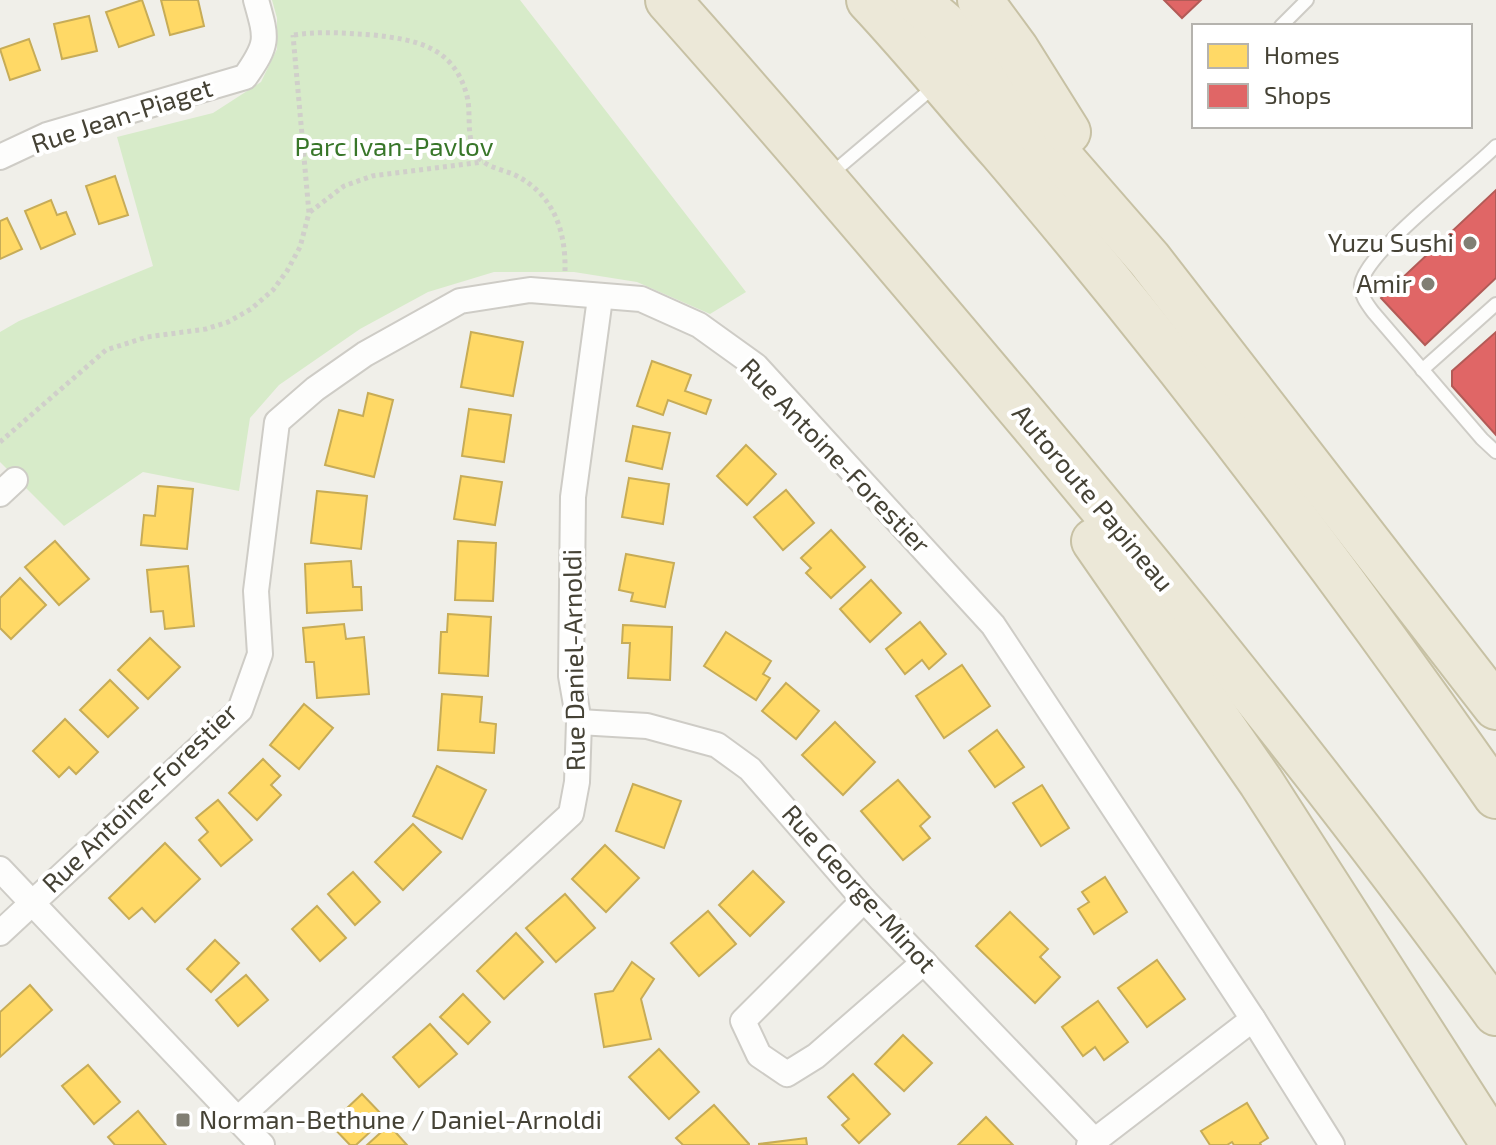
<svg xmlns="http://www.w3.org/2000/svg" width="1496" height="1145" font-family="'Exo 2',sans-serif">
<style>
.green{fill:#d7ebc9}
.homes{fill:#ffd966;stroke:#c7ac57;stroke-width:2}
.shops{fill:#e06666;stroke:#b25b57;stroke-width:2}
.lines{fill:none;stroke-linecap:round;stroke-linejoin:round}
.service-casing{stroke:#ceccc6;stroke-width:16}
.minor-casing{stroke:#ceccc6;stroke-width:28}
.motorway-casing{stroke:#c7c1a4;stroke-width:48}
.path{stroke:#d0cfca;stroke-width:5;stroke-dasharray:4 4;stroke-linecap:butt}
.service{stroke:#fdfdfc;stroke-width:12}
.minor{stroke:#fdfdfc;stroke-width:24}
.motorway{stroke:#ece8d8;stroke-width:44}
.poi-dot{fill:#817f74;stroke:#fff;stroke-width:3}
.labels{text-anchor:middle;stroke-width:8;stroke-linejoin:round;paint-order:stroke}
.street-label{font-size:26px;fill:#454235;stroke:#fff}
.park-label{font-size:26px;fill:#387629;stroke:#fff}
.poi-label{font-size:26px;fill:#454235;stroke:#fff;text-anchor:end}
</style>
<rect width="100%" height="100%" fill="#f0efe9"/>
<!-- green -->
<path class="green" d="M272,0h248l226,292 -36,22 -73,-32 -63,-10h-80l-66,20 -68,37 -81,56 -29,33 -11,73 -96,-19 -79,54 -64,-64v-130l19,-11 134,-55 -36,-129 96,-24 48,-31 16,-33v-31z"/>
<!-- homes -->
<g class="homes">
<path d="M142,0l12,35 -35,12 -13,-35z"/>
<path d="M161,0h37l6,26 -34,9z"/>
<path d="M89,16l8,35 -35,8 -8,-35z"/>
<path d="M29,39l11,31 -30,10 -10,-31z"/>
<path d="M115,176l13,39 -29,9 -13,-38z"/>
<path d="M51,200l6,15 9,-3 9,22 -34,15 -16,-38z"/>
<path d="M7,218l15,31 -22,10v-38z"/>
<path d="M471,332l52,10 -10,54 -52,-9z"/>
<path d="M652,361l39,14 -6,16 26,9 -5,14 -38,-14 -5,15 -26,-9z"/>
<path d="M368,393l25,7 -19,77 -49,-12 14,-55 24,6z"/>
<path d="M469,409l42,6 -7,47 -42,-6z"/>
<path d="M633,426l37,7 -8,36 -36,-8z"/>
<path d="M746,445l30,29 -29,31 -30,-29z"/>
<path d="M461,476l41,6 -7,43 -41,-6z"/>
<path d="M629,478l40,6 -6,40 -41,-7z"/>
<path d="M158,486l35,3 -6,60 -46,-4 3,-30 11,1z"/>
<path d="M786,490l28,33 -31,27 -29,-33z"/>
<path d="M317,491l50,5 -6,53 -50,-6z"/>
<path d="M831,530l34,37 -34,31 -25,-25 5,-5 -10,-10z"/>
<path d="M55,541l34,38 -30,26 -34,-38z"/>
<path d="M458,541l38,2 -3,58 -38,-1z"/>
<path d="M626,554l48,9 -9,44 -34,-6 2,-8 -14,-3z"/>
<path d="M351,561l2,26h8l1,23 -55,3 -2,-49z"/>
<path d="M188,566l6,60 -29,3 -2,-18 -12,1 -4,-42z"/>
<path d="M20,578l26,27 -35,34 -11,-11v-30z"/>
<path d="M871,580l30,33 -31,29 -30,-33z"/>
<path d="M448,614l43,3 -3,59 -49,-3 2,-41h6z"/>
<path d="M920,622l26,32 -17,15 -7,-9 -17,14 -19,-25z"/>
<path d="M344,624l2,15 18,-2 5,57 -52,4 -3,-36h-8l-3,-34z"/>
<path d="M623,625l49,2 -2,53 -42,-2 2,-35h-8z"/>
<path d="M726,632l45,29 -8,13 7,4 -14,22 -52,-34z"/>
<path d="M150,638l30,29 -32,32 -30,-29z"/>
<path d="M962,665l28,41 -46,32 -28,-42z"/>
<path d="M110,680l28,28 -30,29 -28,-27z"/>
<path d="M786,683l33,28 -23,28 -34,-28z"/>
<path d="M442,694l40,3 -2,25 16,2 -2,29 -56,-3z"/>
<path d="M304,704l29,24 -34,41 -29,-24z"/>
<path d="M65,719l33,33 -22,22 -7,-7 -10,10 -26,-26z"/>
<path d="M835,722l40,40 -32,33 -41,-40z"/>
<path d="M997,730l27,37 -29,20 -26,-36z"/>
<path d="M263,759l17,17 -9,9 10,10 -24,25 -28,-27z"/>
<path d="M437,766l49,24 -24,49 -49,-23z"/>
<path d="M898,780l32,37 -10,9 10,12 -27,22 -42,-49z"/>
<path d="M633,784l48,17 -17,47 -48,-17z"/>
<path d="M1042,785l27,43 -28,18 -28,-43z"/>
<path d="M218,800l34,40 -31,26 -22,-26 9,-8 -12,-14z"/>
<path d="M413,824l28,28 -38,38 -28,-28z"/>
<path d="M165,843l35,36 -45,43 -13,-14 -13,11 -20,-21z"/>
<path d="M605,845l34,33 -33,34 -34,-33z"/>
<path d="M753,871l31,31 -34,34 -31,-31z"/>
<path d="M353,872l27,30 -25,23 -27,-31z"/>
<path d="M1105,877l22,35 -33,22 -16,-25 11,-7 -7,-10z"/>
<path d="M565,894l30,34 -39,34 -30,-34z"/>
<path d="M317,906l29,32 -26,23 -28,-32z"/>
<path d="M708,911l28,33 -37,32 -28,-33z"/>
<path d="M1010,912l38,37 -8,8 20,20 -25,26 -59,-57z"/>
<path d="M516,933l27,29 -39,37 -27,-28z"/>
<path d="M215,940l24,23 -28,29 -24,-23z"/>
<path d="M1157,960l28,39 -38,28 -29,-39z"/>
<path d="M632,962l22,17 -13,20 10,40 -47,8 -9,-53 18,-3z"/>
<path d="M246,975l22,25 -30,26 -22,-26z"/>
<path d="M30,985l22,25 -52,47v-45z"/>
<path d="M463,994l27,28 -22,22 -28,-27z"/>
<path d="M1098,1001l30,41 -24,18 -9,-13 -12,9 -21,-29z"/>
<path d="M430,1024l27,30 -38,33 -26,-30z"/>
<path d="M903,1035l29,28 -28,28 -29,-27z"/>
<path d="M659,1049l40,43 -30,27 -40,-42z"/>
<path d="M88,1065l32,37 -26,22 -32,-38z"/>
<path d="M853,1074l37,40 -31,29 -17,-18 7,-6 -21,-22z"/>
<path d="M362,1094l23,24 -29,27h-6l-20,-21z"/>
<path d="M1247,1103l21,35 -8,5 1,2h-27l-2,-3 -5,3h-17l-9,-14z"/>
<path d="M714,1105l35,39v1h-66l-7,-7z"/>
<path d="M138,1111l28,34h-51l-7,-8z"/>
<path d="M986,1117l27,28h-55z"/>
<path d="M389,1125l18,20h-40z"/>
<path d="M806,1138l1,7h-48v-1z"/>
</g>
<!-- shops -->
<g class="shops">
<path d="M1164,0h37l-19,18z"/>
<path d="M1496,190v88l-71,67 -44,-47z"/>
<path d="M1496,332v103l-44,-49v-15z"/>
</g>
<g class="lines">
<!-- service casing -->
<g class="service-casing">
<g id="service">
<path d="M1281,26l26,-26"/>
<path d="M1496,146c-27,28 -130,105 -135,138 -1,11 6,20 12,28l109,127 14,13"/>
<path d="M831,174l105,-89"/>
<path d="M1422,370l74,-66"/>
</g>
</g>
<!-- minor casing -->
<g class="minor-casing">
<g id="minor">
<path d="M0,157l47,-22 198,-58c24,-34 22,-38 11,-77"/>
<path d="M0,494l15,-14"/>
<path d="M579,722l68,4 70,19 33,24 114,131 230,240"/>
<path d="M0,869l262,276"/>
<path d="M864,900l-121,121 16,34 28,19 29,-18 108,-94"/>
<path d="M0,933l240,-223 20,-56 -4,-63 21,-169 38,-33 50,-35 95,-53 70,-11 111,9 58,26 57,41 237,259 260,394 79,126"/>
<path d="M239,1118l332,-304 6,-32 2,-60 -8,-46 2,-179 27,-199"/>
<path d="M1089,1145l164,-126"/>
</g>
</g>
<!-- motorway casing -->
<g class="motorway-casing">
<g id="motorway">
<path d="M668,0c115,129 227,261 339,394 169,201 335,406 489,619"/>
<path d="M869,0c46,49 88,101 132,151 176,206 340,422 495,645"/>
<path d="M916,0l28,24 205,235 347,448"/>
<path d="M980,0l36,49 52,83"/>
<path d="M1094,541l167,241 233,363"/>
</g>
</g>
<!-- path -->
<g class="path">
<path d="M294,35c27,-4 51,-2 79,0 43,5 81,11 94,61 5,20 -3,47 14,64 9,8 23,10 34,15 38,19 51,55 50,96"/>
<path d="M310,212l34,-26 28,-10 111,-14"/>
<path d="M0,442l106,-92 41,-13 59,-8 22,-7 23,-13 22,-19 14,-19 13,-24 9,-34 -16,-178"/>
</g>
<!-- service -->
<use href="#service" class="service"/>
<!-- minor -->
<use href="#minor" class="minor"/>
<!-- motorway -->
<use href="#motorway" class="motorway"/>
</g>
<!-- markers -->
<g class="poi-dot">
<circle cx="1470" cy="243" r="8"/>
<circle cx="1428" cy="284" r="8"/>
<rect x="175" y="1112" width="16" height="16" rx="4"/>
</g>
<g class="labels">
<!-- street labels -->
<g class="street-label">
<text transform="translate(122 116) rotate(-18)" y="9">Rue Jean-Piaget</text>
<text transform="translate(835 456) rotate(46)" y="9">Rue Antoine-Forestier</text>
<text transform="translate(1093 498) rotate(50)" y="9">Autoroute Papineau</text>
<text transform="translate(574 660) rotate(-91)" y="9">Rue Daniel-Arnoldi</text>
<text transform="translate(140 798) rotate(-44)" y="9">Rue Antoine-Forestier</text>
<text transform="translate(859 889) rotate(48)" y="9">Rue George-Minot</text>
</g>
<!-- park labels -->
<g class="park-label">
<text x="394" y="156">Parc Ivan-Pavlov</text>
</g>
<!-- poi labels -->
<g class="poi-label">
<text x="1454" y="252">Yuzu Sushi</text>
<text x="1412" y="293">Amir</text>
<text x="199" y="1129" text-anchor="start">Norman-Bethune / Daniel-Arnoldi</text>
</g>
</g>
<!-- legend -->
<rect x="1192" y="24" width="280" height="104" fill="#ffffff" stroke="#b5b3ae" stroke-width="2"/>
<rect x="1208" y="44" width="40" height="24" fill="#ffd966" stroke="#b5b3ae" stroke-width="2"/>
<text x="1264" y="64" font-size="24" fill="#454235">Homes</text>
<rect x="1208" y="84" width="40" height="24" fill="#e06666" stroke="#b5b3ae" stroke-width="2"/>
<text x="1264" y="104" font-size="24" fill="#454235">Shops</text>
</svg>
